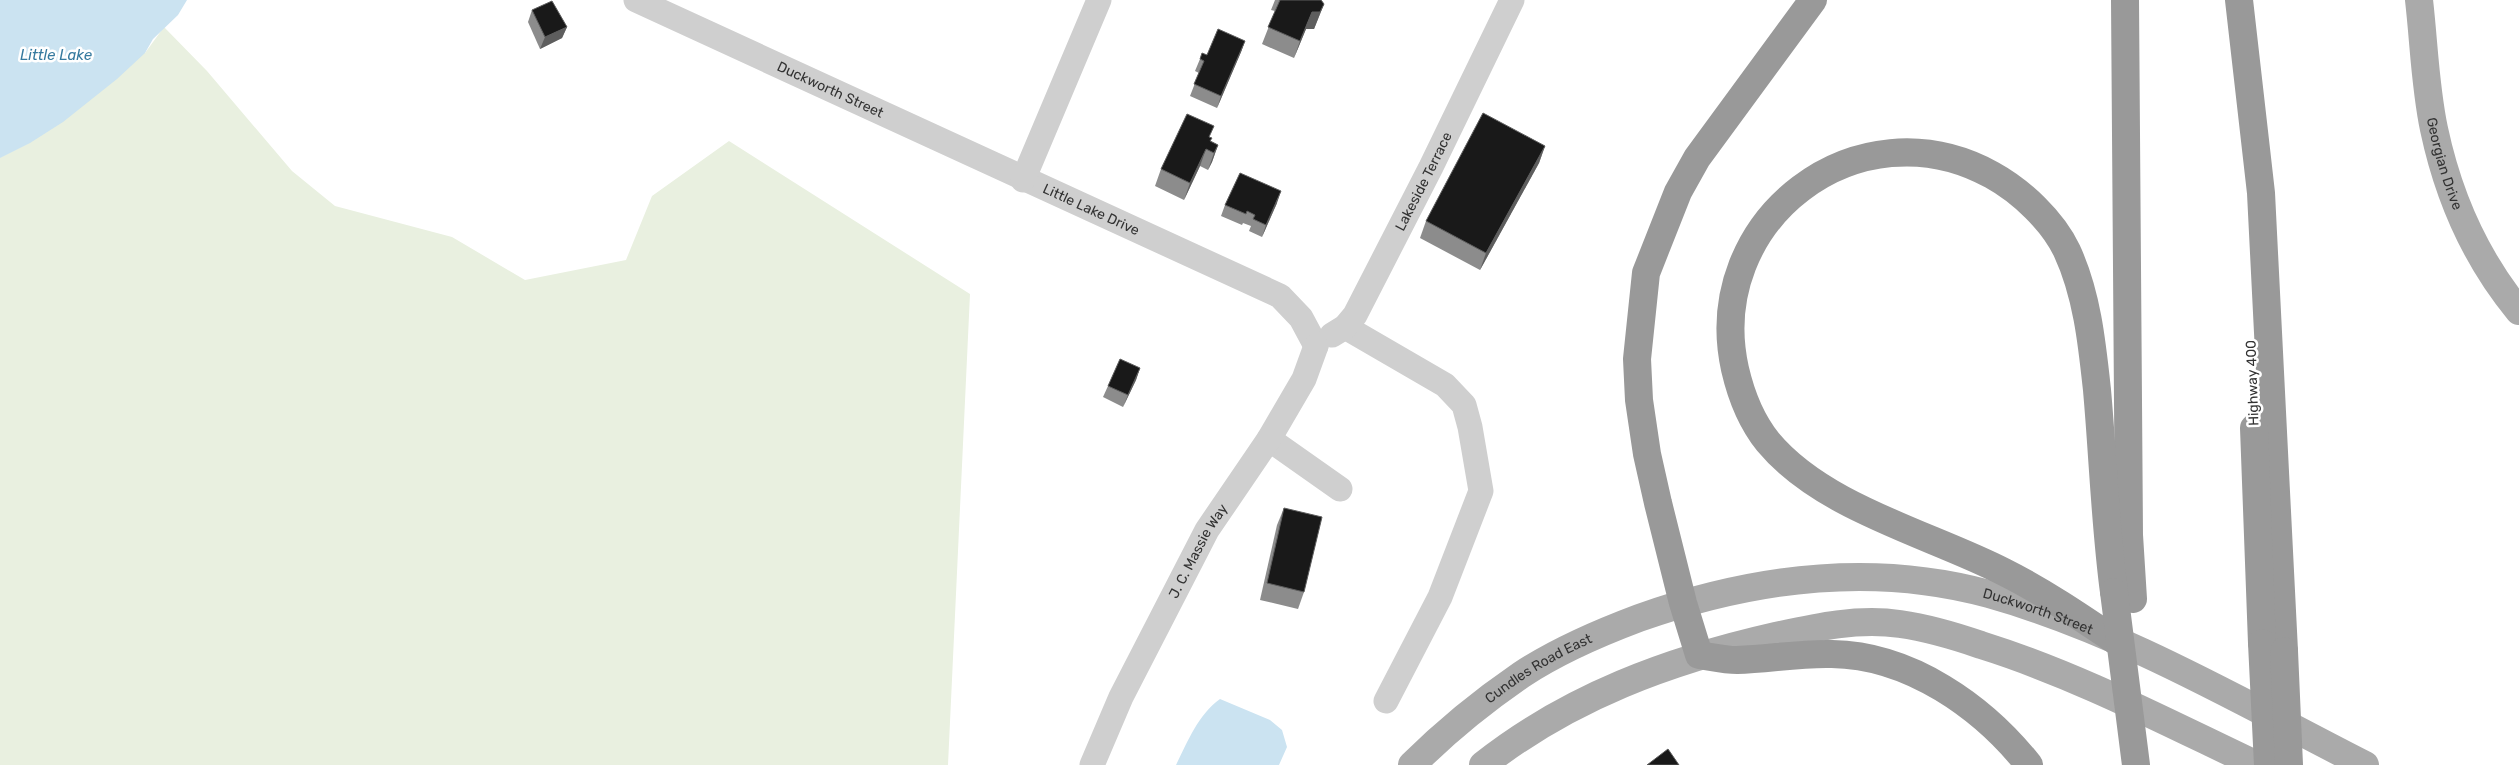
<svg xmlns="http://www.w3.org/2000/svg" width="2519" height="765" font-family="Rubik,sans-serif">
<style>
.green{fill:#e9f0e0}
.water{fill:#cbe3f1}
.lines{fill:none;stroke-linecap:round;stroke-linejoin:round}
.minor{stroke:#cfcfcf;stroke-width:25}
.major{stroke:#aaa;stroke-width:28}
.highway{stroke:#999;stroke-width:28}
.highway-bridge{stroke:#999;stroke-width:28}
.wall{fill:#8c8c8c}
.shaded-wall{fill:#5e5e5e}
.building{fill:#191919;stroke:#5e5e5e}
.labels{text-anchor:middle;stroke-width:5;stroke-linejoin:round;paint-order:stroke}
.street-label{font-size:14px;fill:#323232;stroke:#fff}
.water-label{font-size:15px;font-style:italic;fill:#367a9f;stroke:#fff}
</style>
<rect width="100%" height="100%" fill="#fff"/>
<!-- green -->
<path class="green" d="M0,0l145,53 19,-26 43,44 85,100 43,35 117,31 73,43 101,-20 26,-64 77,-55 241,153 -22,471h-948z"/>
<!-- water -->
<g class="water">
<path d="M0,0h187l-9,15 -25,24 -8,14 -28,26 -54,43 -33,21 -30,15z"/>
<path d="M1220,699l50,21 12,10 5,17 -8,18h-103c12,-24 22,-50 44,-66z"/>
</g>
<g class="lines">
<!-- minor -->
<g class="minor">
<path id="s1" d="M636,0l644,296 21,22 15,28"/>
<path d="M1023,180l76,-180"/>
<path d="M1345,327l100,58 19,20 6,22 11,64 -41,106 -54,104"/>
<path id="s2" d="M1332,335l13,-8 10,-12 76,-148 81,-167"/>
<path d="M1269,439l71,50"/>
<path id="s3" d="M1092,765l29,-68 86,-167 62,-91 35,-60 12,-33"/>
</g>
<!-- major -->
<g class="major">
<path id="s4" d="M2419,0c5,43 6,87 15,129 14,66 42,130 85,182"/>
<path id="s5" d="M1412,765c33,-33 71,-64 109,-90 36,-24 78,-42 118,-57 113,-40 233,-56 350,-24 132,37 254,109 376,171"/>
<path d="M1483,765c86,-68 187,-105 293,-129 41,-9 82,-18 124,-12 28,4 55,12 81,21 96,30 185,77 276,120"/>
</g>
<!-- highway -->
<g class="highway">
<path d="M1813,0l-116,158 -19,34 -32,81 -9,86 2,41 8,54 11,49 25,100 16,52c13,2 26,5 38,5 32,-1 63,-7 95,-6 78,1 151,53 197,111"/>
<path d="M2125,0l4,535 4,64"/>
<path d="M2239,0l22,193 23,458"/>
<path d="M2254,428l8,215"/>
<path d="M2114,592c-9,-67 -11,-135 -17,-202 -5,-47 -10,-96 -30,-139 -14,-30 -46,-60 -75,-76 -134,-74 -290,45 -257,194 6,26 16,52 33,73 55,66 162,92 236,130 40,20 78,46 115,71"/>
</g>
<!-- highway-bridge -->
<g class="highway-bridge">
<path d="M2114,592l22,173"/>
<path d="M2262,643l6,122"/>
<path d="M2284,651l5,114"/>
</g>
</g>
<!-- wall -->
<g class="wall">
<path d="M1275,0h46l3,4 -10,25h-8l-12,29 -32,-14 13,-33 -4,-1z"/>
<path d="M532,10l35,17 -5,11 -22,11 -12,-27z"/>
<path d="M1245,41l-4,11 -24,56 -27,-12 9,-23 -4,-2 5,-12 7,-4z"/>
<path d="M1210,137l1,4 7,4 -6,17 -4,8 -8,-4 -16,34 -29,-14 6,-17z"/>
<path d="M1545,146l-6,17 -59,107 -60,-32 6,-17z"/>
<path d="M1277,203l-15,34 -13,-6 2,-5 -8,-3 -1,2 -21,-9 4,-11z"/>
<path d="M1140,368l-4,12 -13,27 -20,-10 5,-11z"/>
<path d="M1284,508l20,84 -6,17 -38,-9 17,-75z"/>
</g>
<!-- shaded-wall -->
<g class="shaded-wall">
<path d="M1324,4l-10,25h-8l-12,29 6,-17 12,-29z"/>
<path d="M567,27l-5,11 -22,11 5,-12z"/>
<path d="M1245,41l-4,11 -24,56 4,-12z"/>
<path d="M1218,145l-6,17 -4,8 6,-17z"/>
<path d="M1545,146l-6,17 -59,107 6,-17z"/>
<path d="M1206,149l-6,17 -16,34 6,-17z"/>
<path d="M1281,191l-4,12 -15,34 4,-12z"/>
<path d="M1140,368l-4,12 -13,27 5,-12z"/>
</g>
<!-- building -->
<g class="building">
<path d="M1280,0h41l3,4 -4,8h-8l-12,29 -32,-14z"/>
<path d="M552,1l15,26 -22,10 -13,-27z"/>
<path d="M1218,29l27,12 -24,55 -27,-12 10,-23 -4,-2 2,-6 5,2z"/>
<path d="M1483,113l62,33 -59,107 -60,-32z"/>
<path d="M1187,114l27,12 -5,11 3,1 -2,3 8,4 -4,8 -8,-4 -16,34 -29,-14z"/>
<path d="M1240,173l41,18 -15,34 -13,-6 2,-4 -8,-4 -1,3 -21,-9z"/>
<path d="M1120,359l20,9 -12,27 -20,-9z"/>
<path d="M1284,508l38,9 -18,75 -37,-9z"/>
<path d="M1668,749l11,16h-32z"/>
</g>
<g class="labels">
<!-- street labels -->
<g class="street-label">
<text dy="5" stroke="none"><textPath href="#s1" startOffset="214">Duckworth Street</textPath></text>
<text dy="5" stroke="none"><textPath href="#s4" startOffset="166">Georgian Drive</textPath></text>
<text dy="5" stroke="none"><textPath href="#s2" startOffset="181">Lakeside Terrace</textPath></text>
<text dy="5" stroke="none"><textPath href="#s1" startOffset="501">Little Lake Drive</textPath></text>
<text transform="translate(2252 383) rotate(-92)" y="5">Highway 400</text>
<text dy="5" stroke="none"><textPath href="#s3" startOffset="239">J. C. Massie Way</textPath></text>
<text dy="5" stroke="none"><textPath href="#s5" startOffset="681">Duckworth Street</textPath></text>
<text dy="5" stroke="none"><textPath href="#s5" startOffset="160">Cundles Road East</textPath></text>
</g>
<!-- water labels -->
<g class="water-label">
<text x="56" y="60">Little Lake</text>
</g>
</g>
</svg>
